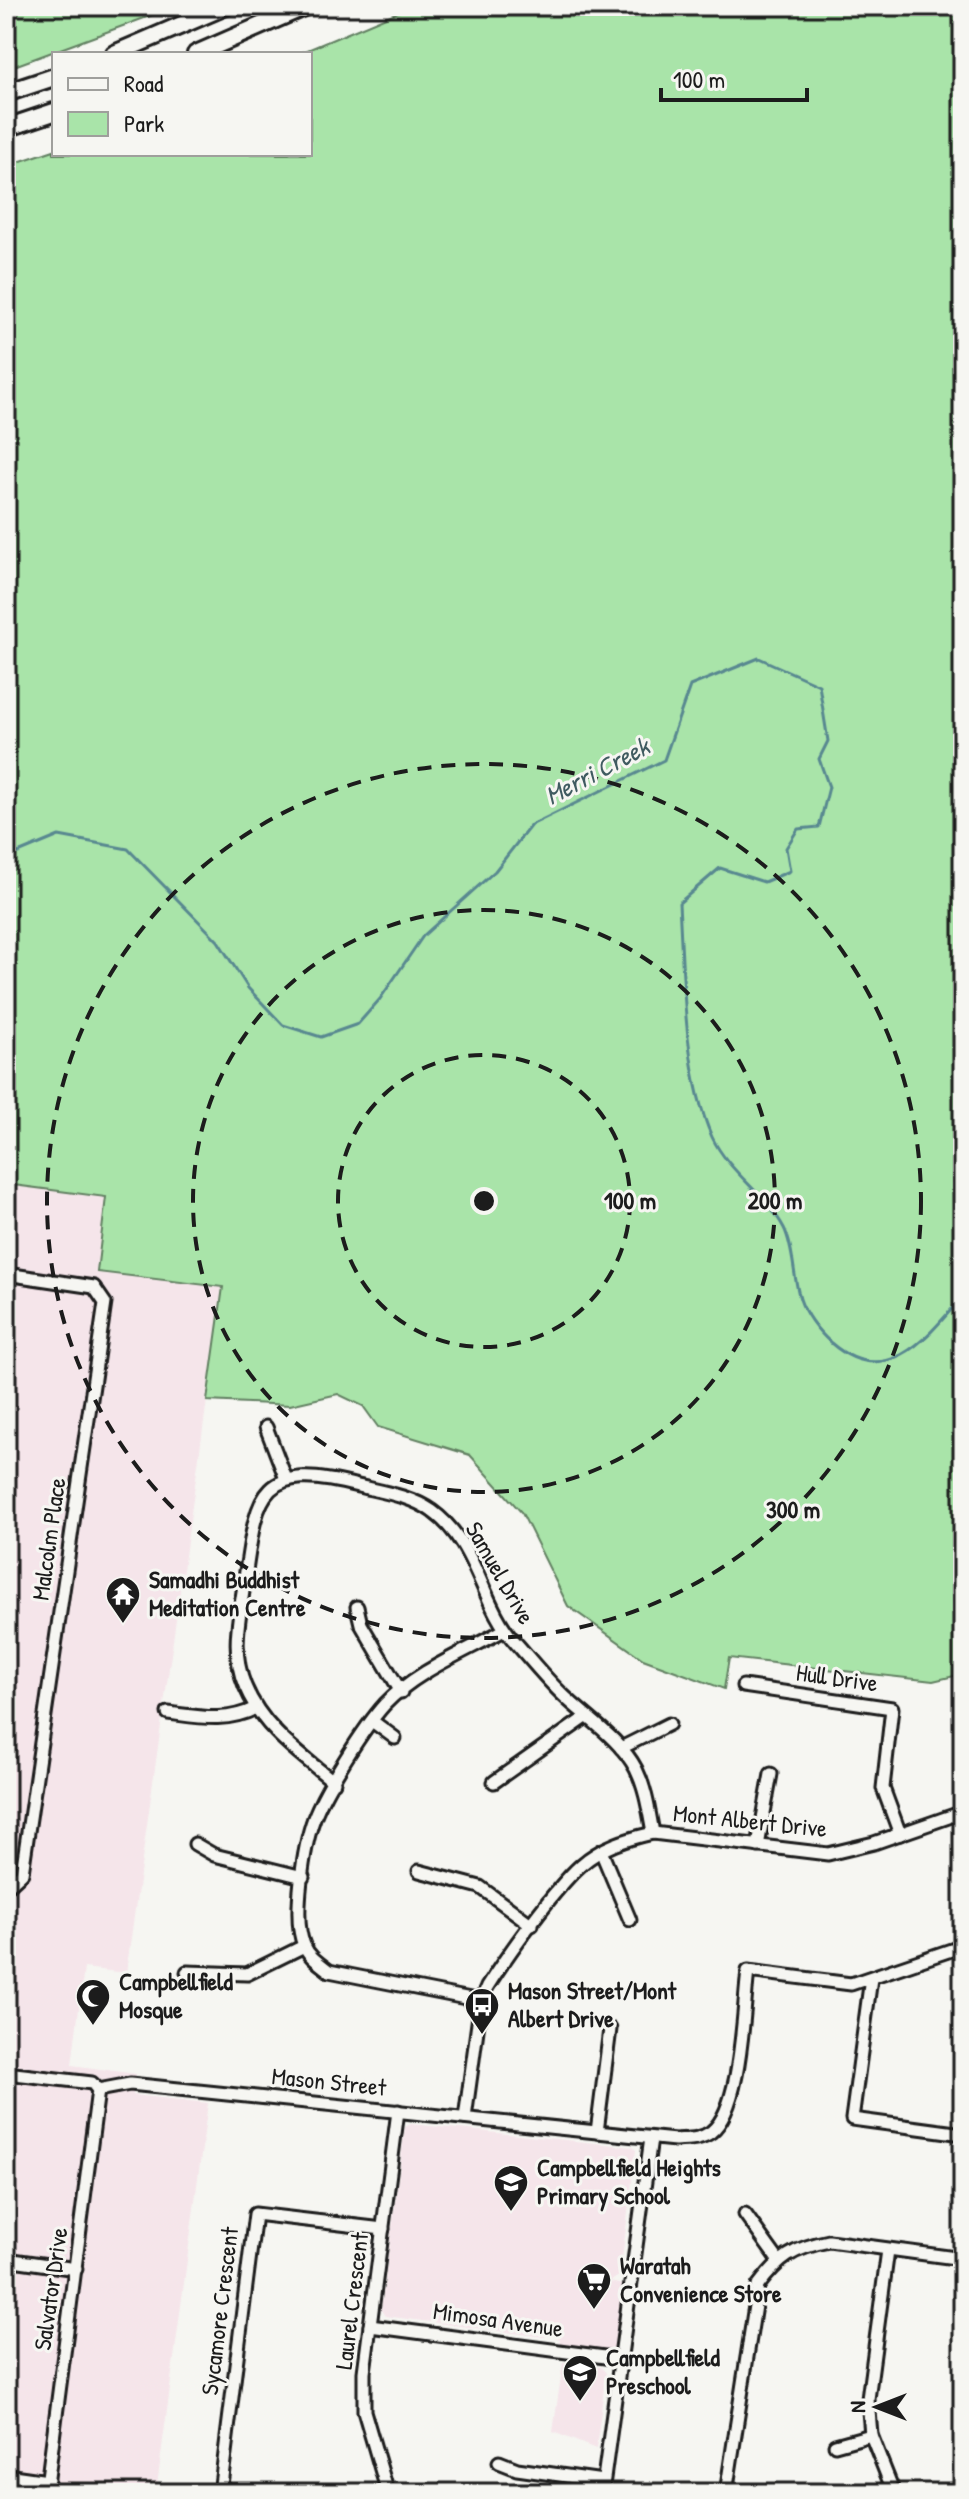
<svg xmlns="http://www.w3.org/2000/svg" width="969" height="2499" font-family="'Patrick Hand',sans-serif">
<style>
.built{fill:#f5e5ea}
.green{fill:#a9e4a9;stroke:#628062;stroke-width:2}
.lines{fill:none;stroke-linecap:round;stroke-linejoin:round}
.stream{stroke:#588890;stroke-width:3}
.minor-casing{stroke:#1c1c1c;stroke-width:17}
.highway-casing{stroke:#1c1c1c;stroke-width:22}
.minor{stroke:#f6f6f2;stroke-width:11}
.highway{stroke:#f6f6f2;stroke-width:16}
.ring{fill:none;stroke:#1c1c1c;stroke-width:4;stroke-dasharray:14 10}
.labels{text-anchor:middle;stroke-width:6;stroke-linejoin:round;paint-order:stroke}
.street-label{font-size:24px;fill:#1c1c1c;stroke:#f6f6f2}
.poi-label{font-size:24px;font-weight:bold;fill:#1c1c1c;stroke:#f6f6f2;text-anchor:start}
.water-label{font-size:26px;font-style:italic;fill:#3f5b60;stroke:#f6f6f2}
.centre{fill:#1c1c1c;stroke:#f6f6f2;stroke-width:4}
.ring-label{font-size:24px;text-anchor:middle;font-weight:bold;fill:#1c1c1c;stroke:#f6f6f2;stroke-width:6;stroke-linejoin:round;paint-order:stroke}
</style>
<rect width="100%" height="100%" fill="#f6f6f2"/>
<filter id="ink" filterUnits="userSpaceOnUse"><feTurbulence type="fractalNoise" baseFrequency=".0125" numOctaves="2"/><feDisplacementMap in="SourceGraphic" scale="16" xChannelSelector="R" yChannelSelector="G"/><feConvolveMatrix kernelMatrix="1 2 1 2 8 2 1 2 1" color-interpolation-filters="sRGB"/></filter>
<g filter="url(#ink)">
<!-- built -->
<g class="built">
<path d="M6,1184l100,13 -9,75 126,15 -97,686 -42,-5 -12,97 64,9 -3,21 75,8 -52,390h-150z"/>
<path d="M411,2124l222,23 3,3 -16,125 -10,7 13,3 -9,63 -9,4 -46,-6 1,-7 -11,-4 -5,2 -159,-21 -4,-6 24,-183z"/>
<path d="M563,2362l38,5 5,6 -10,76 -43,-17z"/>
</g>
<!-- green -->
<g class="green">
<path d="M6,6h171l-171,63z"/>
<path d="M412,6h551v1668l-30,7 -204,-23 -5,31 -81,-30 -75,-53 -46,-93 -52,-58 -92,-28 -15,-21 -25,-12 -48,11 -83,-4 16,-114 -126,-15 9,-75 -100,-13v-1018l48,-16v4h256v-100h-12z"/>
</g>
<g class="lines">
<!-- stream -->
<path class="stream" d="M6,858l53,-22 69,13 90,92 30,47 35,37 38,12 37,-13 22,-25 43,-63 72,-65 36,-46 133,-65 26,-74 69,-28 60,27 9,56 -9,18 10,28 -10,40 -21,2 -12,19 4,23 -26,11 -44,-14 -41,35c4,69 5,172 33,234 17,36 54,57 72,91 10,20 9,49 16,71 6,18 18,32 31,44 55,48 96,-5 132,-47"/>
<!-- minor casing -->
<g class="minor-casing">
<g id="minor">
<path d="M6,1274l88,13 11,16 -83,570 -12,11h-4"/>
<path d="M266,1427l20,52"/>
<path d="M357,1607l4,17 40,68"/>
<path d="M743,1686l149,22 -9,80 17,46"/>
<path d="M168,1713c32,4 58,10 88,-5"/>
<path d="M372,1721l23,17"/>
<path d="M621,1748l48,-24"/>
<path d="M334,1782c-35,-29 -71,-53 -89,-96 -14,-33 -6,-67 -1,-101 13,-86 11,-126 114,-99 25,6 53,10 74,25 46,33 48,92 83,131 16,18 31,37 49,54 23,22 57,44 72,73 10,20 13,43 17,64"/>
<path d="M494,1782l92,-65"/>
<path d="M195,1844l19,11 89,22"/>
<path d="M758,1846l13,-72"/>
<path d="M601,1851l29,69"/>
<path d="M419,1871l61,16 52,38"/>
<path d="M187,1972l60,2 57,-28"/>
<path d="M871,1978l-19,141 111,15"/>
<path d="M481,2001l-152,-30c-10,-8 -20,-14 -25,-26 -12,-25 0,-100 10,-127 11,-29 50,-91 71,-114 31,-33 80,-52 119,-74"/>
<path d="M6,2073l86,10 6,7"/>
<path d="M98,2090l32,-6 545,56c12,-1 25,0 36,-8 31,-24 32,-123 37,-161l103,13 112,-38"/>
<path d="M465,2118l16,-117 6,-14c20,-32 67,-98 94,-122 20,-18 46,-26 72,-32l175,21 46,-11 89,-31"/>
<path d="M597,2132l13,-103"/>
<path d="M745,2214l33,46"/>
<path d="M888,2250l-20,149 3,36 23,58"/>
<path d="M6,2259l70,10"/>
<path d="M370,2326l250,33"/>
<path d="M835,2445l36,-10"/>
<path d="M499,2462l18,7 86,12"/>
<path d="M6,2475l42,6"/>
<path d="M46,2493l52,-403"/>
<path d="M220,2493l35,-279 128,15"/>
<path d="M388,2493l-24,-82v-39l34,-261"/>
<path d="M602,2493l49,-355"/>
<path d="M726,2493l32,-207c21,-28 35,-38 71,-45l134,18"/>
</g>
</g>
<!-- highway casing -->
<g class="highway-casing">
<g id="highway">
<path d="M114,54l112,-48"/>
<path d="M196,54l110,-48"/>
<path d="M6,93l48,-16"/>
<path d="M6,128l48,-16"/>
</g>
</g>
<!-- minor -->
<use href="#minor" class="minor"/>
<!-- highway -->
<use href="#highway" class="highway"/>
</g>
</g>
<!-- distance rings -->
<g class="ring">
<circle cx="484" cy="1201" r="146"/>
<circle cx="484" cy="1201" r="291"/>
<circle cx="484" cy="1201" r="437"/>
</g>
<!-- icons -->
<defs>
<g id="temple-pin" transform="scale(1.8)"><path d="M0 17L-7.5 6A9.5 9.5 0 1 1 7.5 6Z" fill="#1c1c1c" stroke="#f6f6f2"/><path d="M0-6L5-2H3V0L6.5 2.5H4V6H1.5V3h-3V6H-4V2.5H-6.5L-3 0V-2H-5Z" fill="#fff"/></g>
<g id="mosque-pin" transform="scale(1.8)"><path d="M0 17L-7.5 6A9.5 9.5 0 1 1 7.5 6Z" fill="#1c1c1c" stroke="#f6f6f2"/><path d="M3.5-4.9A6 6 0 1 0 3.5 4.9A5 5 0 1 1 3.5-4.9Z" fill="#fff"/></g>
<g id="bus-pin" transform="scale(1.8)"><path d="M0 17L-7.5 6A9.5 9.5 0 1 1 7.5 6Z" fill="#1c1c1c" stroke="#f6f6f2"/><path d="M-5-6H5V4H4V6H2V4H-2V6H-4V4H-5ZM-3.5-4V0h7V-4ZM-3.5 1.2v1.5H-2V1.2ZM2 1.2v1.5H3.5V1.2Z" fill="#fff"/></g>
<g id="school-pin" transform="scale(1.8)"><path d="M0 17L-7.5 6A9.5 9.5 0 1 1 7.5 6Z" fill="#1c1c1c" stroke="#f6f6f2"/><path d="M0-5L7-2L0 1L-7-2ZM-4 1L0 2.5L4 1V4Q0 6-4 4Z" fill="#fff"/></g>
<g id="supermarket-pin" transform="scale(1.8)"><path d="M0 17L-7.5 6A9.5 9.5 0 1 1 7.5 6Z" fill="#1c1c1c" stroke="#f6f6f2"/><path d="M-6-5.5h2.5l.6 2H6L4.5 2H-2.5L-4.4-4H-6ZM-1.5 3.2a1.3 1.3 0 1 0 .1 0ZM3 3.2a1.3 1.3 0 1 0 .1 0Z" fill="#fff"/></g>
</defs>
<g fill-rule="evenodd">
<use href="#temple-pin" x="123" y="1594"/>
<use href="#mosque-pin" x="93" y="1996"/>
<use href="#bus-pin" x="482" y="2005"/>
<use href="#school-pin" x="511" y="2182"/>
<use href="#supermarket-pin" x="594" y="2280"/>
<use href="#school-pin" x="580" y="2372"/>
</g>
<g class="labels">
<!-- street labels -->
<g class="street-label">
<text transform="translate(49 1539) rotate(-82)" y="8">Malcolm Place</text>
<text transform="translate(500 1573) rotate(60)" y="8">Samuel Drive</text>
<text transform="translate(837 1678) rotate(8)" y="8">Hull Drive</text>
<text transform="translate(750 1821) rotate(6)" y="8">Mont Albert Drive</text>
<text transform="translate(329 2082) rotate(6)" y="8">Mason Street</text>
<text transform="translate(51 2289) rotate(-82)" y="8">Salvator Drive</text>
<text transform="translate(352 2301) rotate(-83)" y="8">Laurel Crescent</text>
<text transform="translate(220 2311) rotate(-83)" y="8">Sycamore Crescent</text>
<text transform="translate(498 2320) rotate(8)" y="8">Mimosa Avenue</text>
</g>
<!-- poi labels -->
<g class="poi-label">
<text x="149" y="1588">Samadhi Buddhist<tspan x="149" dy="28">Meditation Centre</tspan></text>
<text x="119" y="1990">Campbellfield<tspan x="119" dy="28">Mosque</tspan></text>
<text x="508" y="1999">Mason Street/Mont<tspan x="508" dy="28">Albert Drive</tspan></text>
<text x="537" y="2176">Campbellfield Heights<tspan x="537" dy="28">Primary School</tspan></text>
<text x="620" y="2274">Waratah<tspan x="620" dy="28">Convenience Store</tspan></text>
<text x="606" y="2366">Campbellfield<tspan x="606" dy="28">Preschool</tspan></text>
</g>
<!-- water labels -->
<g class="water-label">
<text transform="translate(597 771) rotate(-28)" y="9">Merri Creek</text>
</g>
</g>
<circle cx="484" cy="1201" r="12" class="centre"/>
<g class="ring-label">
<text x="630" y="1209">100 m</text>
<text x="775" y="1209">200 m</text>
<text x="793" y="1518">300 m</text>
</g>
<!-- margin -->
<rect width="969" height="2499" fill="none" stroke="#f6f6f2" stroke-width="32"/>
<rect x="16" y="16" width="937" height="2467" fill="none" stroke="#1c1c1c" stroke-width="3" filter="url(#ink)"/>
<!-- legend -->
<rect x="52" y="52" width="260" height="104" fill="#f6f6f2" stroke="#9f9f9c" stroke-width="2"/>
<rect x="68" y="78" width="40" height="12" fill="#f6f6f2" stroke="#9f9f9c" stroke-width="2"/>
<text x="124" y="92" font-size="24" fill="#1c1c1c">Road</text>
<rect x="68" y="112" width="40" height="24" fill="#a9e4a9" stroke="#9f9f9c" stroke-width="2"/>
<text x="124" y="132" font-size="24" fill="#1c1c1c">Park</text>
<!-- north arrow -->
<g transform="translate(877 2407) rotate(270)" stroke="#f6f6f2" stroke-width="6" paint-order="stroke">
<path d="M0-6L14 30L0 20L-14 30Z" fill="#1c1c1c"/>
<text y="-12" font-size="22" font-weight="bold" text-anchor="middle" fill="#1c1c1c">N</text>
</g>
<!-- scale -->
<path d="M661 88v12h146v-12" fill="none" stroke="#1c1c1c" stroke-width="4"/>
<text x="673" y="88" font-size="24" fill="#1c1c1c" stroke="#f6f6f2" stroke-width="6" paint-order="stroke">100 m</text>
</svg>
